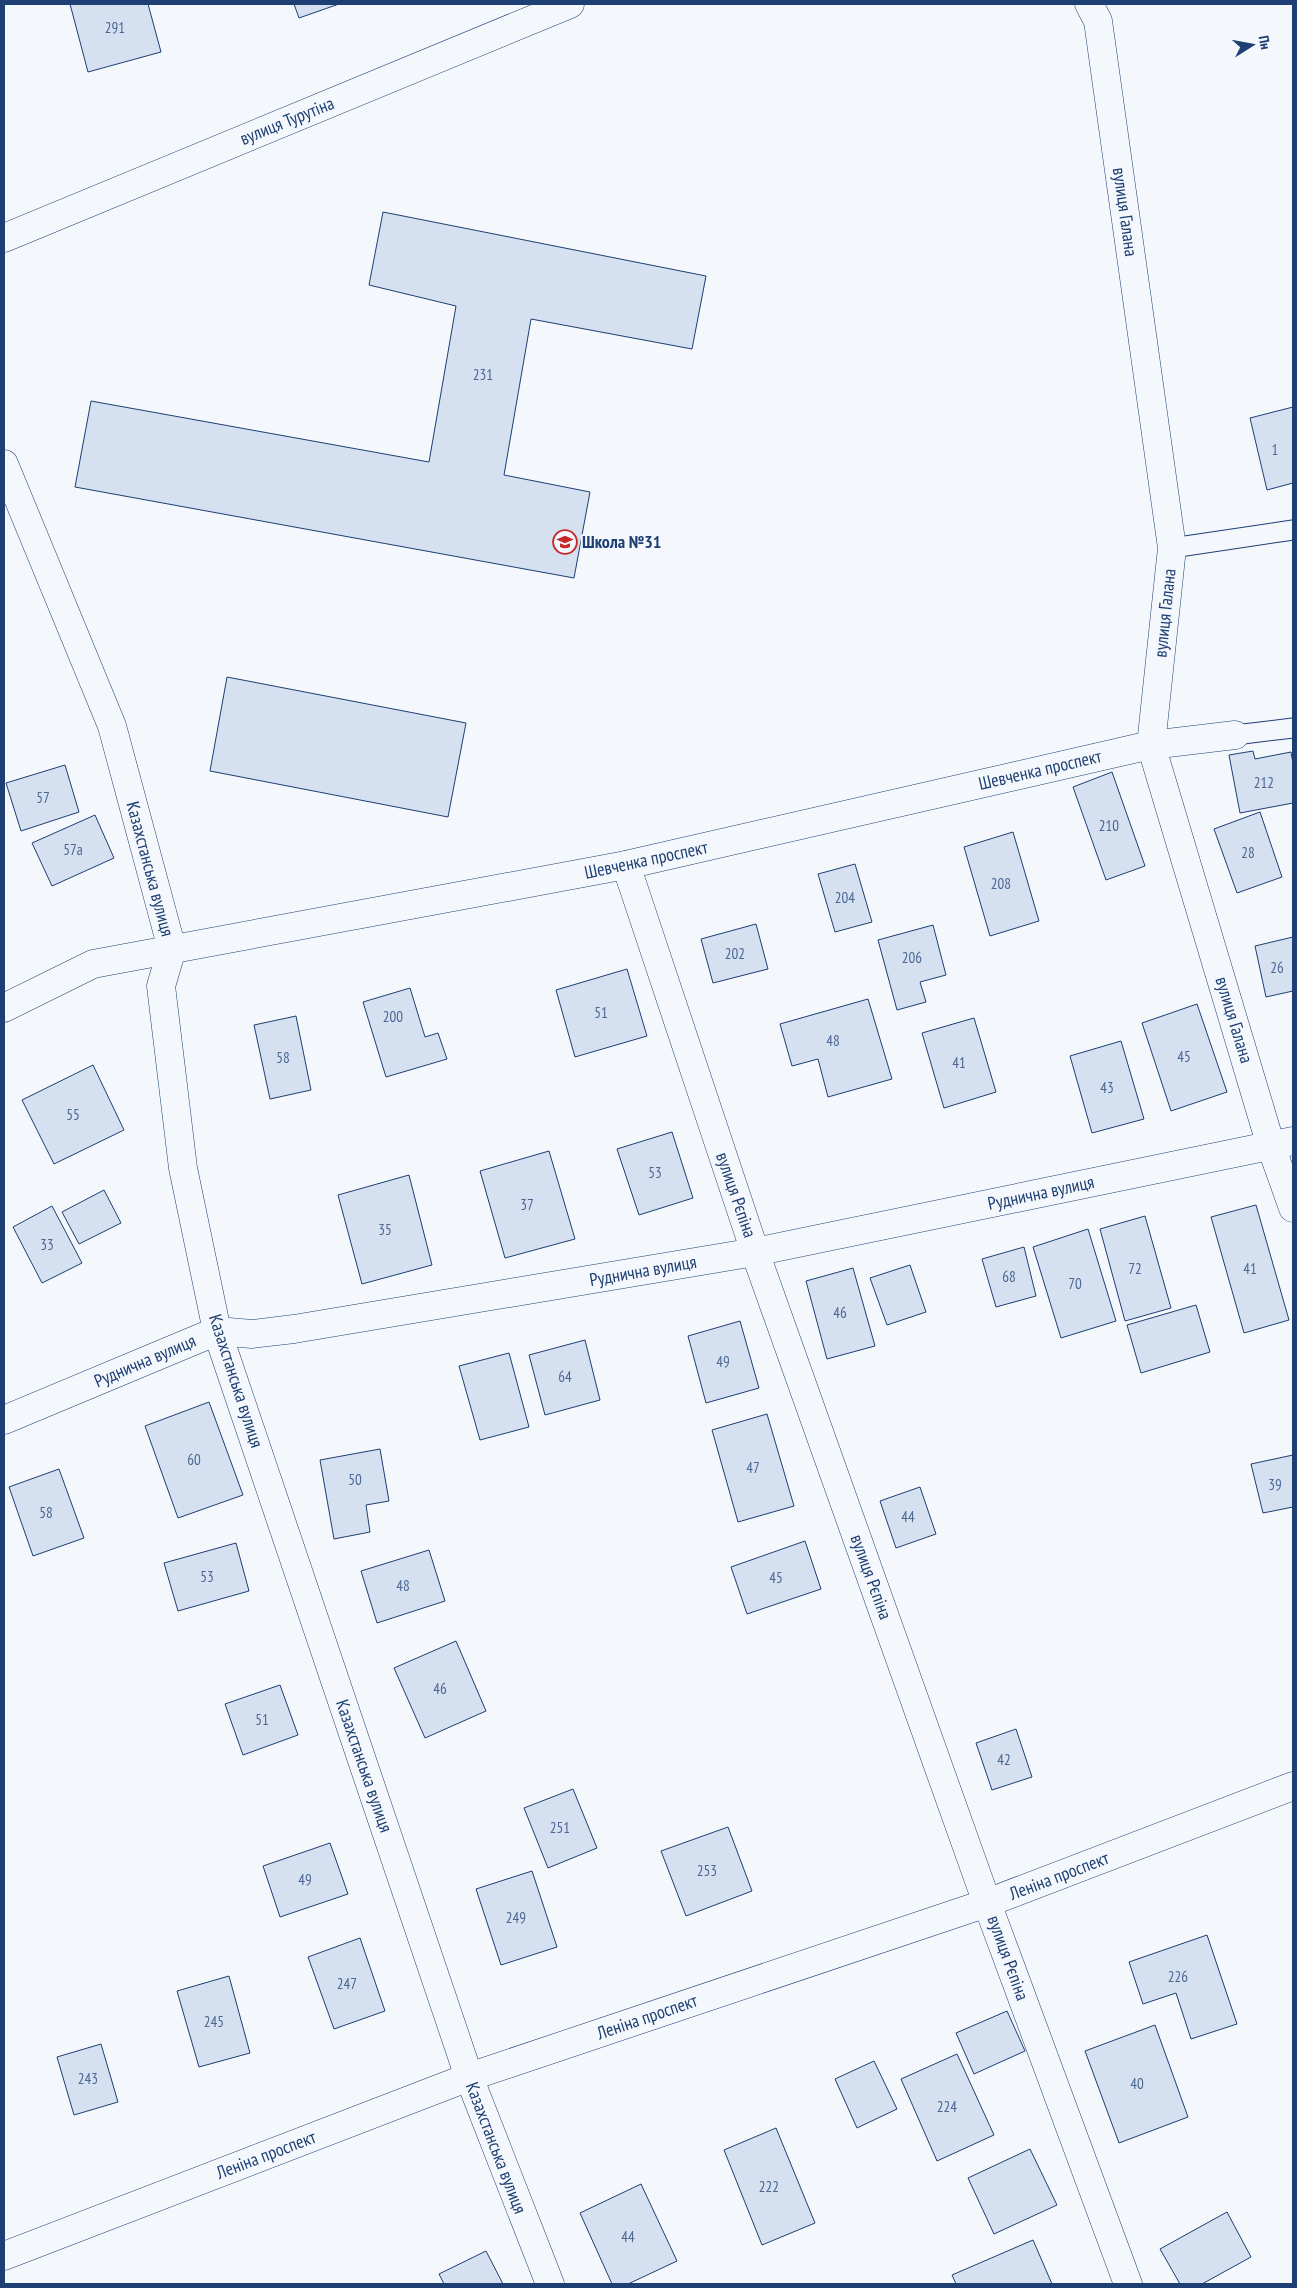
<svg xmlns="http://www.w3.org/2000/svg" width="1297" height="2288" font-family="'PT Sans Narrow',sans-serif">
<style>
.building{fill:#d5e0f0;stroke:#1d3f73}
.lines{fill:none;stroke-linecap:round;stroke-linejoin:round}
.lane-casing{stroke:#1d3f73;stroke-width:21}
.street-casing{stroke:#1d3f73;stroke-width:29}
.secondary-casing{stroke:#1d3f73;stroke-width:29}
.lane{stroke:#f4f7fb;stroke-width:19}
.street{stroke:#f4f7fb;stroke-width:28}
.secondary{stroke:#f4f7fb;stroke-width:28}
.labels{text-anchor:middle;stroke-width:4;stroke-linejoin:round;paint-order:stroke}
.number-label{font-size:15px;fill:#4b6792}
.street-label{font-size:18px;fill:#1d3f73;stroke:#f4f7fb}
.poi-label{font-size:18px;font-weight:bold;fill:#1d3f73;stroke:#f4f7fb;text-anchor:start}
</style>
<rect width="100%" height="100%" fill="#f4f7fb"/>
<!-- building -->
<g class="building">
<path d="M70,4h78l13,48 -73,20z"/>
<path d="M294,4h45l-40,14z"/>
<path d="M383,212l323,64 -14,73 -161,-30 -27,156 86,17 -16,86 -499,-91 16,-86 338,61 27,-156 -87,-21z"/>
<path d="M1293,407v76l-26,7 -17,-72z"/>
<path d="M227,677l239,46 -18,94 -238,-46z"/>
<path d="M1253,751l2,8 36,-7 2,11v40l-53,10 -11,-58z"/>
<path d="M65,765l14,47 -58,19 -15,-48z"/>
<path d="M1112,772l33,94 -39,14 -33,-93z"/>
<path d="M1260,812l22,65 -45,16 -23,-64z"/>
<path d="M95,815l19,43 -62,28 -20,-43z"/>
<path d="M1013,832l26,89 -49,15 -26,-89z"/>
<path d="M855,864l17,58 -37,10 -17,-58z"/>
<path d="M756,924l12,45 -55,14 -12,-44z"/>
<path d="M933,925l13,50 -26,7 6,20 -29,8 -19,-70z"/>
<path d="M1293,937v54l-27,6 -11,-51z"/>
<path d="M627,969l20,67 -72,21 -19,-67z"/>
<path d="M410,988l15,49 13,-4 9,26 -61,18 -23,-75z"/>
<path d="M868,999l24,80 -64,18 -10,-38 -26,7 -12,-42z"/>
<path d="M1197,1004l30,88 -56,19 -29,-88z"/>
<path d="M296,1016l15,74 -41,9 -16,-74z"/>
<path d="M974,1018l22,74 -52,16 -22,-75z"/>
<path d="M1121,1041l23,78 -52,14 -22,-77z"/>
<path d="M93,1065l31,65 -70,34 -32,-64z"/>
<path d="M672,1132l21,66 -54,17 -22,-66z"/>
<path d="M549,1151l26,88 -70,19 -25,-87z"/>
<path d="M409,1175l23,90 -70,19 -24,-89z"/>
<path d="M104,1190l17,33 -42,21 -17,-32z"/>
<path d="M1256,1205l33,115 -45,13 -33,-116z"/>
<path d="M52,1206l30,57 -40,20 -29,-56z"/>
<path d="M1145,1216l26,92 -46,13 -25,-92z"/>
<path d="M1088,1229l28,92 -55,17 -28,-91z"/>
<path d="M1024,1247l12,49 -40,11 -14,-48z"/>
<path d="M910,1265l16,47 -39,13 -17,-47z"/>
<path d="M853,1268l22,78 -48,13 -21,-78z"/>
<path d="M1196,1305l14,47 -69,21 -14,-48z"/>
<path d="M740,1321l19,67 -53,15 -18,-67z"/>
<path d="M585,1340l15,60 -55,15 -16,-60z"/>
<path d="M509,1353l20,74 -49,13 -21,-74z"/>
<path d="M209,1402l34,93 -65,23 -33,-92z"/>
<path d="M767,1414l27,92 -56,16 -26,-92z"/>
<path d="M380,1449l9,52 -23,4 4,27 -36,7 -14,-79z"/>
<path d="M1293,1455v52l-30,6 -12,-49z"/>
<path d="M59,1469l25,69 -51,18 -24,-69z"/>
<path d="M920,1487l16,47 -40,14 -16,-47z"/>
<path d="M805,1541l16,48 -74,25 -16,-47z"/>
<path d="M236,1543l13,48 -71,20 -14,-48z"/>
<path d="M429,1550l16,51 -68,22 -16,-52z"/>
<path d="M456,1641l30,70 -61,27 -31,-70z"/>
<path d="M280,1685l18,50 -55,20 -18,-51z"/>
<path d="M1016,1729l16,48 -40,13 -16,-47z"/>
<path d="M573,1789l24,59 -49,20 -24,-60z"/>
<path d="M728,1827l24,64 -66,25 -25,-65z"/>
<path d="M330,1843l18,51 -68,23 -17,-51z"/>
<path d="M532,1871l25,76 -56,18 -25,-76z"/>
<path d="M1207,1935l30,89 -46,15 -15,-46 -33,11 -14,-42z"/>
<path d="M360,1938l25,73 -51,18 -26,-72z"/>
<path d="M229,1976l21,77 -51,14 -22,-76z"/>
<path d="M1007,2011l18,40 -51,23 -18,-41z"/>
<path d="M1155,2025l33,92 -69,26 -34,-92z"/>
<path d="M101,2044l17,58 -44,13 -17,-58z"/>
<path d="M957,2054l37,81 -57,26 -36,-82z"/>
<path d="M874,2061l23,48 -40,19 -22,-49z"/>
<path d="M776,2128l39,95 -53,22 -38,-95z"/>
<path d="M1030,2149l27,56 -63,29 -26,-56z"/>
<path d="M641,2184l36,77 -49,23h-16l-32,-71z"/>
<path d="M1227,2212l24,45 -49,27h-22l-20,-35z"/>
<path d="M1033,2240l19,44h-96l-4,-9z"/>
<path d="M486,2251l17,33h-59l-5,-10z"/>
</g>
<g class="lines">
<!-- lane casing -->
<g class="lane-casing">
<g id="lane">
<path d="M1172,548l121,-18"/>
<path d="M1235,735l58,-7"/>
</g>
</g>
<!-- street casing -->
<g class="street-casing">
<g id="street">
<path d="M1089,4l9,17 74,527 -21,197 120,401 22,62"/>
<path d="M4,464l108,262 60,223 -11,37 22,182 34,163 252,746 81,207"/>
<path d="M626,865l129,387 232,651 141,381"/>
<path d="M4,1008l89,-44 533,-99 525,-120 84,-10"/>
<path d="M4,1420l213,-89 35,3 42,-5 461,-77 538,-111"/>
<path d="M4,2256l465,-179 518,-174 306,-117"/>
</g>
</g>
<!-- secondary casing -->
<g class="secondary-casing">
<path id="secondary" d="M4,238l566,-234"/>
</g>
<!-- lane -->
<use href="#lane" class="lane"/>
<!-- street -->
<use href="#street" class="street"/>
<!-- secondary -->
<use href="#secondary" class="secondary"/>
</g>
<!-- icons -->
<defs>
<g id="school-ring" transform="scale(1.25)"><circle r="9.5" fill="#f4f7fb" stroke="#c62828" stroke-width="1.5"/><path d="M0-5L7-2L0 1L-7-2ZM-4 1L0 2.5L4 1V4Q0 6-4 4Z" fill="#c62828"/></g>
</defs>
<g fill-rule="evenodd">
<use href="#school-ring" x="565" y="542"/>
</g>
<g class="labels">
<!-- number labels -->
<g class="number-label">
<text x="115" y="33">291</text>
<text x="483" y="380">231</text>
<text x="1275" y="455">1</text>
<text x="1264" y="788">212</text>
<text x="43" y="803">57</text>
<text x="1109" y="831">210</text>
<text x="73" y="855">57а</text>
<text x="1248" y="858">28</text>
<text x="1001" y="889">208</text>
<text x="845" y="903">204</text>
<text x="735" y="959">202</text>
<text x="912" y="963">206</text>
<text x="1277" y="973">26</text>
<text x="601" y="1018">51</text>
<text x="393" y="1022">200</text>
<text x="833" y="1046">48</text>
<text x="1184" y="1062">45</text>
<text x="283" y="1063">58</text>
<text x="959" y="1068">41</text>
<text x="1107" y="1093">43</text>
<text x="73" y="1120">55</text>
<text x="655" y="1178">53</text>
<text x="527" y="1210">37</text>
<text x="385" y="1235">35</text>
<text x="47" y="1250">33</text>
<text x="1135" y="1274">72</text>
<text x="1250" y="1274">41</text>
<text x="1009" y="1282">68</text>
<text x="1075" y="1289">70</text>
<text x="840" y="1318">46</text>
<text x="723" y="1367">49</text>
<text x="565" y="1382">64</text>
<text x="194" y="1465">60</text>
<text x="753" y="1473">47</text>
<text x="355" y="1485">50</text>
<text x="1275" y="1490">39</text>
<text x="46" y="1518">58</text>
<text x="908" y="1522">44</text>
<text x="207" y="1582">53</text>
<text x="776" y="1583">45</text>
<text x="403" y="1591">48</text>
<text x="440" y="1694">46</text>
<text x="262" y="1725">51</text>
<text x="1004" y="1765">42</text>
<text x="560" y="1833">251</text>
<text x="707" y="1876">253</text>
<text x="305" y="1885">49</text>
<text x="516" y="1923">249</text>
<text x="1178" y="1982">226</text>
<text x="347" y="1989">247</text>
<text x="214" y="2027">245</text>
<text x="88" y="2084">243</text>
<text x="1137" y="2089">40</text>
<text x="947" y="2112">224</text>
<text x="769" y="2192">222</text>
<text x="628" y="2242">44</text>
</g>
<!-- street labels -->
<g class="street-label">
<text transform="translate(287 121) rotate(-22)" y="6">вулиця Турутіна</text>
<text transform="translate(1125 212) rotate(82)" y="6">вулиця Галана</text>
<text transform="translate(1165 613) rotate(-84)" y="6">вулиця Галана</text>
<text transform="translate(1040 770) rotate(-13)" y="6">Шевченка проспект</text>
<text transform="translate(646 860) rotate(-12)" y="6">Шевченка проспект</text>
<text transform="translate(150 869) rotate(75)" y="6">Казахстанська вулиця</text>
<text transform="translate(1234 1020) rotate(73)" y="6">вулиця Галана</text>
<text transform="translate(1041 1193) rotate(-12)" y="6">Руднична вулиця</text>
<text transform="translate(736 1195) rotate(71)" y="6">вулиця Рєпіна</text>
<text transform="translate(643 1271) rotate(-10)" y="6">Руднична вулиця</text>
<text transform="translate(145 1361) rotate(-23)" y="6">Руднична вулиця</text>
<text transform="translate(236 1381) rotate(72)" y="6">Казахстанська вулиця</text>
<text transform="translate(871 1577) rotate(70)" y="6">вулиця Рєпіна</text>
<text transform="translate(364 1766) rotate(71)" y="6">Казахстанська вулиця</text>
<text transform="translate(1059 1876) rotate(-21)" y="6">Леніна проспект</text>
<text transform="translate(1008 1958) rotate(70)" y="6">вулиця Рєпіна</text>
<text transform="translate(647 2017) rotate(-19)" y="6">Леніна проспект</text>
<text transform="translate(496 2148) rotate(69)" y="6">Казахстанська вулиця</text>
<text transform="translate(266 2155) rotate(-21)" y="6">Леніна проспект</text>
</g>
<!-- poi labels -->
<g class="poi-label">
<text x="582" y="548">Школа №31</text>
</g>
</g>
<!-- border -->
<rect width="1297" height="2288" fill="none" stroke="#1d3f73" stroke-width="10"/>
<!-- north arrow -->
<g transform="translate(1252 45) rotate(79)" stroke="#f4f7fb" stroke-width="4" paint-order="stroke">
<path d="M0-4L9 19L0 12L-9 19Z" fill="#1d3f73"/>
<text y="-8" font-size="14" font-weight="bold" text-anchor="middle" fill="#1d3f73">Пн</text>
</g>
</svg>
